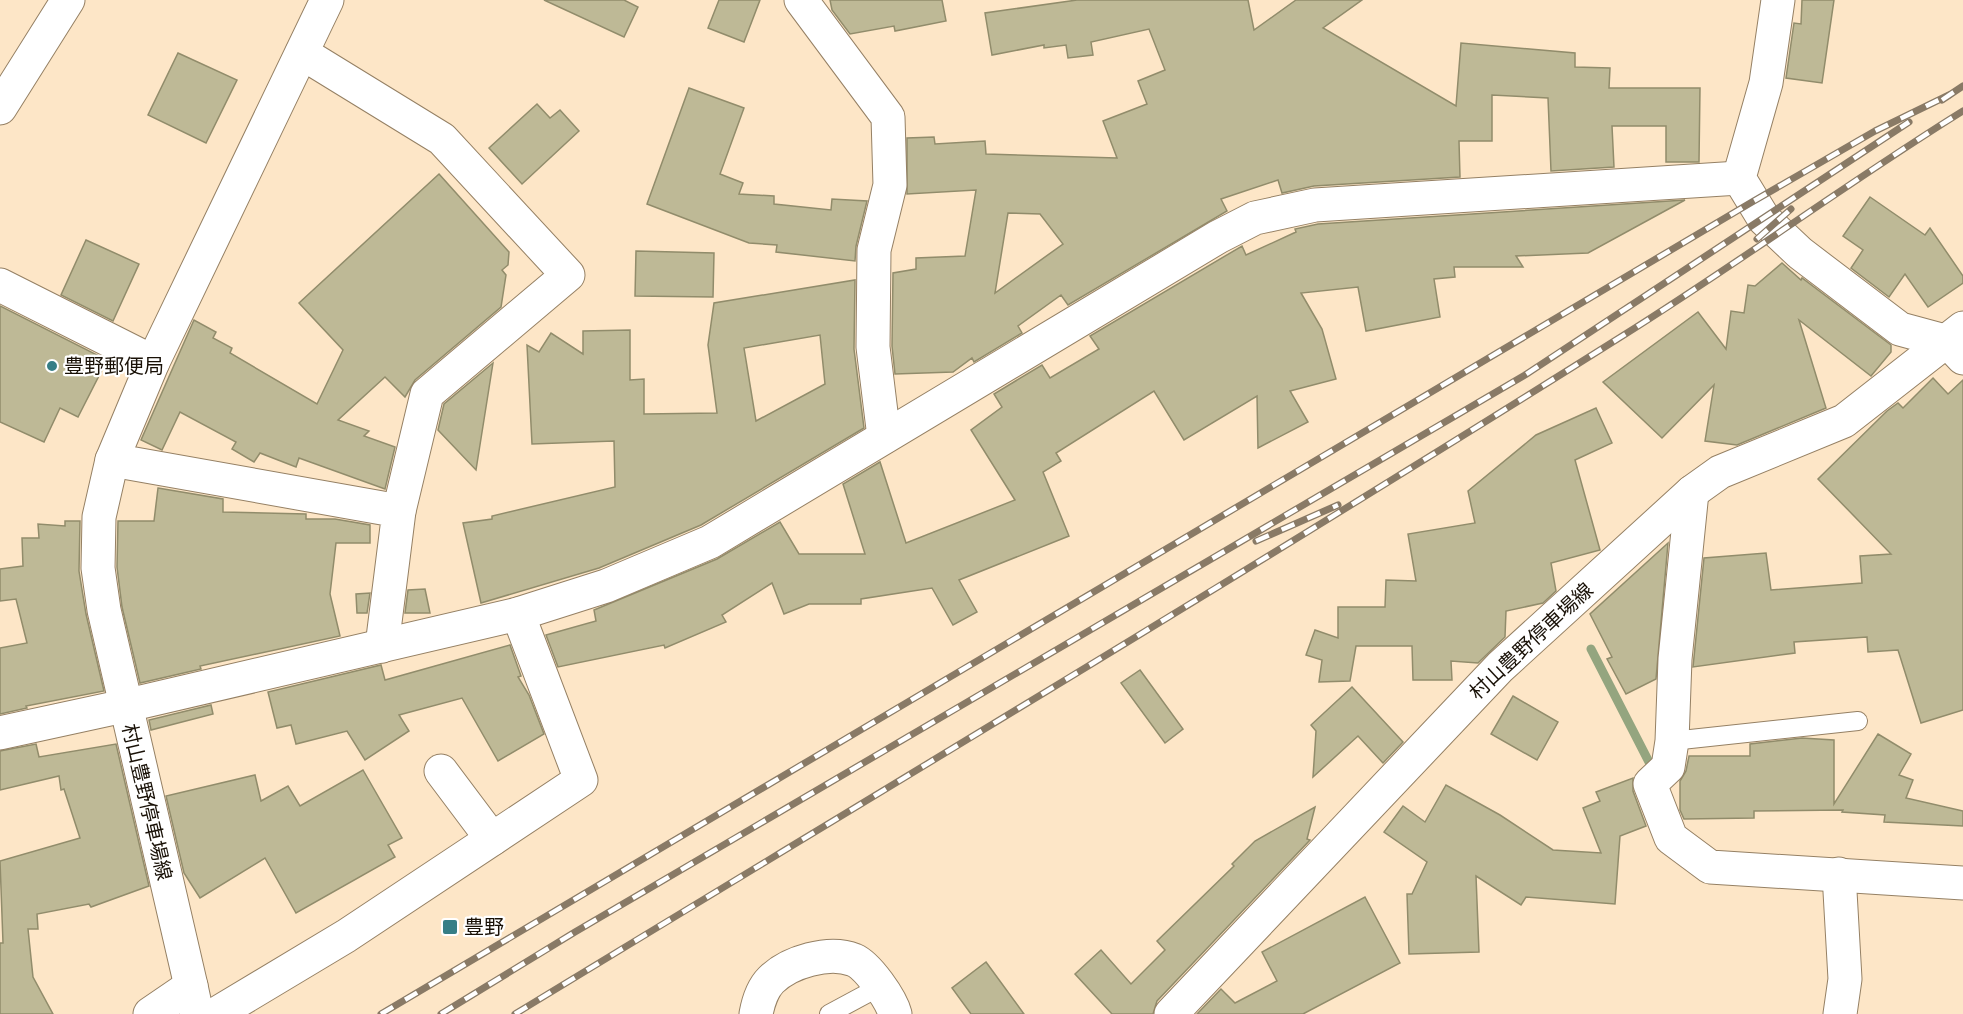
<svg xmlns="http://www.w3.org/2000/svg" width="1963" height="1014" font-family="'Fira Sans','Noto Sans JP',sans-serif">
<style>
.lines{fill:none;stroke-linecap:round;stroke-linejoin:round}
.stream{stroke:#94a57f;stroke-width:9}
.building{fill:#beb996;stroke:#918c6b;stroke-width:1.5;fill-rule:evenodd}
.lane-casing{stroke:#958064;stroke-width:20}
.street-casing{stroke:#958064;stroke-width:35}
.secondary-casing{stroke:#958064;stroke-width:35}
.primary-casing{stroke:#958064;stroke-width:35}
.lane{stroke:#fff;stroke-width:18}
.street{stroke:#fff;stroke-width:33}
.secondary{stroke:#fff;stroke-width:33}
.primary{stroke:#fff;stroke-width:33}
.rail-casing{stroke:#897a66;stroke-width:7}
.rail{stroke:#fff;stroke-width:4.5;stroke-dasharray:14;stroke-linecap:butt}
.poi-dot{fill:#367e86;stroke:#fff;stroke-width:2}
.labels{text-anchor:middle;stroke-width:4.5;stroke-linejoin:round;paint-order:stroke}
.poi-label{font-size:20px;fill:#191107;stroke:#fff;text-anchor:start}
.street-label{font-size:20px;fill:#191107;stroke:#fff}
</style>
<rect width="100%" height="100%" fill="#fde6c7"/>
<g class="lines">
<!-- stream -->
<path class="stream" d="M1591,649l58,113"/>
</g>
<!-- building -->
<g class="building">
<path d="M544,0h80l14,7 -14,30z"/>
<path d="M719,0h41l-16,42 -36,-14z"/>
<path d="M830,0h112l4,21 -51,10 -1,-5 -44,8 -18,-24z"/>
<path d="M1077,0h171l6,30 42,-30h66l-39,28 133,78 5,-63 114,10v14l35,1 -1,20h91l-1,74h-33v-36h-54l2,41 -63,4 -3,-73 -56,-3v46h-33l1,36 -146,9 -32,7 -4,-13 -57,19 6,12 -159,94 -7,-10 -43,31 4,7 -48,29 -2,-4 -19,14 -58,2 -3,-28 1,-73 23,-4v-11l49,-2 11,-66 -69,4v-56l27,-1 1,7 50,-3 1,13 131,4 -14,-37 44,-17 -9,-23 27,-11 -16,-41 -58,13 2,13 -25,3 -2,-13 -22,3v-3l-52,10 -7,-42zM1008,213l32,1 23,30 -68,49z"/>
<path d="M1802,0h32l-12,83 -36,-5 8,-55 7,1z"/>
<path d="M178,53l59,27 -31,63 -58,-28z"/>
<path d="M689,88l55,20 -24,66 23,9 -4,11 35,2v8l57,6 1,-11 35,2 -11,45 -1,15 -79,-9 1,-7 -28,-2 -102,-39z"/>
<path d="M537,104l13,14 10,-8 19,21 -57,53 -33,-36z"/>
<path d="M439,174l70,78 -1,13 -6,5 4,5 -5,32 -86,73 -10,17 -20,-20 -47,43 31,11 -5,5 31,11 -10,42 -86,-31 -3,9 -36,-14 -6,9 -22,-13 4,-7 -56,-30 -18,38 -21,-10 53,-120 22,12 -3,6 19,10 -2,5 87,51 26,-54 -44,-47z"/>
<path d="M1870,197l55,38 5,-7 33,48v7l-35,24 -23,-33 -16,23 -38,-29 12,-18 -20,-14z"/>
<path d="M1685,200l-97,53 -72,3 7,11h-69l1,10 -21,2 6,38 -74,14 -8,-44 -57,6 21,36 14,50 -46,12 18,31 -50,26 -1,-52 -73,44 -30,-49 -98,62 5,8 -18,11 26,64 -110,44 18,32 -24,13 -21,-37 -71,11v5h-52l-25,10 -12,-31 -50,32 4,7 -61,26 -1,-3 -106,22 -12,-32 50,-14 -2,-11 123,-51 63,-37 19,32h66l-22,-70 37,-22 26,81 109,-43 -44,-70 31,-23 -8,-13 48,-29 8,13 49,-29 -9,-13 152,-90 4,9 50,-23 -1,-3 23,-5z"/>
<path d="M86,240l53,24 -26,57 -52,-26z"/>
<path d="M636,251l78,2 -1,44 -78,-1z"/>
<path d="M1782,263l19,17 1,-2 89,67v7l-20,24 -72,-56 27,88 -89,37 -32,-4 9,-56 -52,53 -59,-56 95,-70 28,37 5,-38 13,2 4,-28 7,1z"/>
<path d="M855,280l-1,69 10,79 -163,97 -102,43 -118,35 -18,-80 29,-4v-3l123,-29 -1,-46 -82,3 -5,-99 12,7 12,-19 32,21v-23l47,-1v50l14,-1v35l73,-1 -9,-68 6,-42zM820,335l5,49 -69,37 -12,-73z"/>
<path d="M0,306l107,54 -29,57 -18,-9 -16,34 -44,-20z"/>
<path d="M493,363l-17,107 -38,-40 6,-26z"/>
<path d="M1933,378l15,16 15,-14v330l-42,13 -23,-73 -30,2 -1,-15 -73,5 1,11 -102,14 11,-109 62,-5 5,37 91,-7 -2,-27 31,-2 -73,-75 69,-68 11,-8 5,5z"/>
<path d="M1596,408l16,35 -37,17 25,90 -49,13 5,28 -13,12 -37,8 -1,26 -27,26 -27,-2 1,19h-39l-1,-34h-56l-6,35 -31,1 3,-22 -16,-5 9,-25 23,8v-31h47l1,-27 30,1 -8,-47 67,-11 -7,-32 68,-56z"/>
<path d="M158,488l65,11v13l83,2v5h29l35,6v18h-34l-6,51 10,42 -140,30 1,3 -61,14 -18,-76 -5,-40 1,-46h36z"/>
<path d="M65,521h15l-1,50 7,43 18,77 -78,15 1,2 -27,6v-66l27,-5 -11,-44 -16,2v-32l23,-3 -1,-28h17l-1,-14 27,2z"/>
<path d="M1668,543l-12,136 -30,15 -19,-35 5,-2 -22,-43z"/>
<path d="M425,589l5,24h-25l3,-23z"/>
<path d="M370,593l-3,20h-10l-1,-19z"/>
<path d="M510,645l11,31 -3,1 11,18 15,39 -46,27 -36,-63 -63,17 10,16 -44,29 -18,-29 -51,13 -5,-19 -14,3 -9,-36 113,-27 4,15z"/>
<path d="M1140,670l43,59 -18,14 -44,-60z"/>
<path d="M1352,687l51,55 -20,21 -25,-27 -45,41 3,-46 -5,-6z"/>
<path d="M1513,696l45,26 -21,38 -46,-26z"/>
<path d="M211,705l2,9 -62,16 -2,-10z"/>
<path d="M1878,734l33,20 -12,21 14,5 -7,18 57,13v15l-79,-4 1,-7 -43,-3 1,-2 -89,1v7l-70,1 -4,-9v-29l6,-10 3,-15h61v-12l52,-6 32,2v64z"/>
<path d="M36,744l3,13 77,-13 33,142 -58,21 -2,-3 -52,10 1,15h-10l5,48 20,37h-53v-71h3l-3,-82 80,-23 -16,-49 -3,1 -2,-14 -59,14v-39z"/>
<path d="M363,770l39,68 -14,7 7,12 -99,56 -31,-55 -65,40 -16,-25 -18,-77 89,-21 6,26 27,-15 12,20z"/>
<path d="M1633,778v13l13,35 -26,10 -5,68 -89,-7 -5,8 -45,-29 3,76 -70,2 -2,-60h5l15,-32 -43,-30 19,-26 22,16 21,-37 54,30 53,35 48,3 -18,-45 17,-7 -4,-9z"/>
<path d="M1315,807l-8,32 3,1 -153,161 -4,13h-41l-37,-40 26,-24 30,34 34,-34 -8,-9 77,-75 -2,-2 23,-23z"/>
<path d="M1365,897l35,66 -97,51h-106l24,-25 14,14 42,-22 -15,-29z"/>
<path d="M986,962l38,52h-53l-19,-26z"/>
</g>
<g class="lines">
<!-- lane casing -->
<g class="lane-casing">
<g id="lane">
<path d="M1672,741l186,-20"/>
<path d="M829,1014l52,-28"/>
</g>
</g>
<!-- street casing -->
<g class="street-casing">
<g id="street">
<path d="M801,0l87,117 2,68 -16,65 -1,97 11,90"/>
<path d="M1778,0l-12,83 -27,95 25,41 36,34 100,76 48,13"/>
<path d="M302,53l140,86 126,136 -141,119 -28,117"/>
<path d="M0,108l68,-108"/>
<path d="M0,285l153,77"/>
<path d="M112,460l287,51 -17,135"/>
<path d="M1692,492l-17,167 -3,82 -4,26 -18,17 21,54 39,29 253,16"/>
<path d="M124,706l394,-92 88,-28 104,-44 508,-305 37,-19 60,-13 424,-27"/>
<path d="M441,771l51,68"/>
<path d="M1839,874l6,105 -5,35"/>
<path d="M150,1014l41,-28 6,28"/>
<path d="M216,1014l130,-78 235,-156 -63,-166"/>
<path d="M756,1014c2,-11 7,-26 15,-34 18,-18 58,-30 83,-20 14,6 37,39 41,54"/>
</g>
</g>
<!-- secondary casing -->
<g class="secondary-casing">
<g id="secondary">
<path d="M0,733l124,-27"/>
<path d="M191,986l-87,-376 -6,-42 1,-51 13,-57 41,-98 174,-362"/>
<path d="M1171,1014l329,-347 192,-175 28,-20 124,-51 119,-93"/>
</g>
</g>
<!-- primary casing -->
<g class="primary-casing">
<path id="primary" d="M1948,342l15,16"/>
</g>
<!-- lane -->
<use href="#lane" class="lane"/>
<!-- street -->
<use href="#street" class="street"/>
<!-- secondary -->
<use href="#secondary" class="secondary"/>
<!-- primary -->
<use href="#primary" class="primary"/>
<!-- rail casing -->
<g class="rail-casing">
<g id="rail">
<path d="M1942,100l21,-14"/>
<path d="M1757,239l34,-30"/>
<path d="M1256,541l82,-36"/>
<path d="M381,1014l1371,-812 123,-71 74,-36"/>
<path d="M441,1014l134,-82 950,-557 384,-253"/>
<path d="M515,1014c371,-226 744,-449 1112,-681 113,-71 222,-151 336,-222"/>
</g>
</g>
<!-- rail -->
<use href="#rail" class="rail"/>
</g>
<!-- markers -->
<g class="poi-dot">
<circle cx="52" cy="366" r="6"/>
<rect x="442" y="919" width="16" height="16" rx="3"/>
</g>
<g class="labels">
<!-- poi labels -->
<g class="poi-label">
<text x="64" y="373">豊野郵便局</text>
<text x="464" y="934">豊野</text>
</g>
<!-- street labels -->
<g class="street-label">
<text transform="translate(1531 641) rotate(-43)" y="7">村山豊野停車場線</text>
<text transform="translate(147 802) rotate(77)" y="7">村山豊野停車場線</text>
</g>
</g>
</svg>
